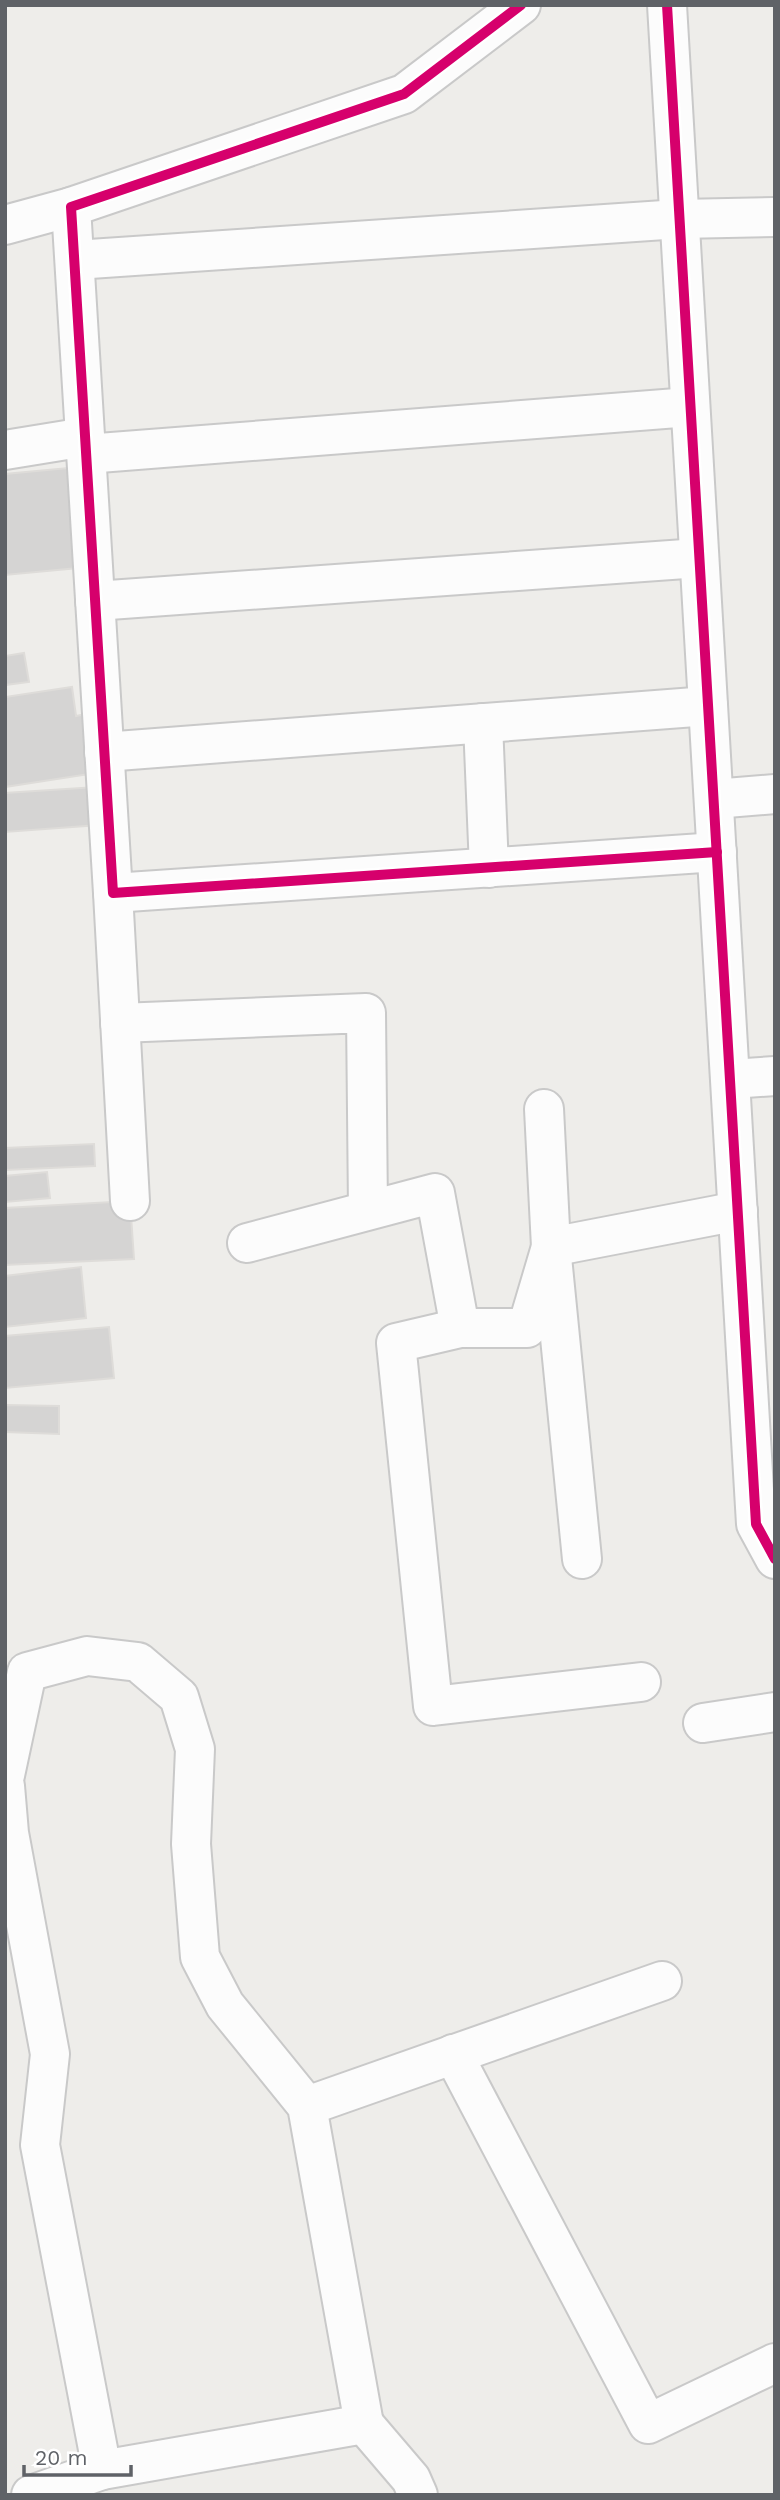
<svg xmlns="http://www.w3.org/2000/svg" width="780" height="2500" font-family="'Work Sans',sans-serif">
<style>
.building{fill:#d5d4d3;stroke:#dedcd9;stroke-width:2}
.lines{fill:none;stroke-linecap:round;stroke-linejoin:round}
.minor-casing{stroke:#c9c9c9;stroke-width:42}
.minor{stroke:#fcfcfc;stroke-width:38}
.cycleway-casing{stroke:#fff;stroke-width:15}
.cycleway{stroke:#d6006c;stroke-width:10}
</style>
<rect width="100%" height="100%" fill="#eeedea"/>
<!-- building -->
<g class="building">
<path d="M68,468l10,100 -73,7v-101z"/>
<path d="M24,653l5,29 -24,3v-29z"/>
<path d="M72,687l4,29 10,-2 10,59 -91,14v-90z"/>
<path d="M96,787l3,38 -94,7v-39z"/>
<path d="M94,1144l1,22 -90,4v-22z"/>
<path d="M47,1172l3,26 -45,4v-26z"/>
<path d="M130,1201l4,58 -129,6v-57z"/>
<path d="M81,1267l5,51 -81,9v-51z"/>
<path d="M109,1327l5,51 -109,10v-52z"/>
<path d="M5,1405l54,1v28l-54,-2z"/>
</g>
<g class="lines">
<!-- minor casing -->
<g class="minor-casing">
<g id="minor">
<path d="M521,5l-117,89 -333,113 42,686 604,-41"/>
<path d="M667,5l89,1519 19,35"/>
<path d="M5,225l66,-18"/>
<path d="M75,260l604,-41 96,-2"/>
<path d="M5,450l80,-13"/>
<path d="M86,454l604,-47"/>
<path d="M95,601l604,-43"/>
<path d="M483,723l6,145"/>
<path d="M104,752l604,-46"/>
<path d="M714,799l61,-5"/>
<path d="M113,893l17,308"/>
<path d="M120,1023l246,-10 2,197"/>
<path d="M731,1079l44,-3"/>
<path d="M544,1109l7,138 31,312"/>
<path d="M247,1243l188,-50 25,135h67l24,-81 187,-36"/>
<path d="M460,1328l-64,15 37,363 208,-24"/>
<path d="M703,1723l72,-11"/>
<path d="M5,1775l22,-103 60,-16 51,6 41,35 16,52 -4,95 9,113 25,48 82,101 57,318"/>
<path d="M5,1786l4,47 41,221 -10,91 62,325"/>
<path d="M453,2054l195,370 127,-61"/>
<path d="M307,2106l355,-125"/>
<path d="M31,2495l71,-25 262,-46 47,55 7,16"/>
</g>
</g>
<!-- minor -->
<use href="#minor" class="minor"/>
<!-- cycleway casing -->
<g class="cycleway-casing">
<g id="cycleway">
<path d="M521,5l-117,89 -333,113 42,686 604,-41"/>
<path d="M667,5l89,1519 19,35"/>
</g>
</g>
<!-- cycleway -->
<use href="#cycleway" class="cycleway"/>
</g>
<!-- border -->
<rect width="780" height="2500" fill="none" stroke="#5f6267" stroke-width="14"/>
<!-- scale -->
<path d="M24 2465v10h107v-10" fill="none" stroke="#5f6267" stroke-width="3.5"/>
<text x="35" y="2465" font-size="21" fill="#5f6267" stroke="#ffffff" stroke-width="5" paint-order="stroke">20 m</text>
</svg>
